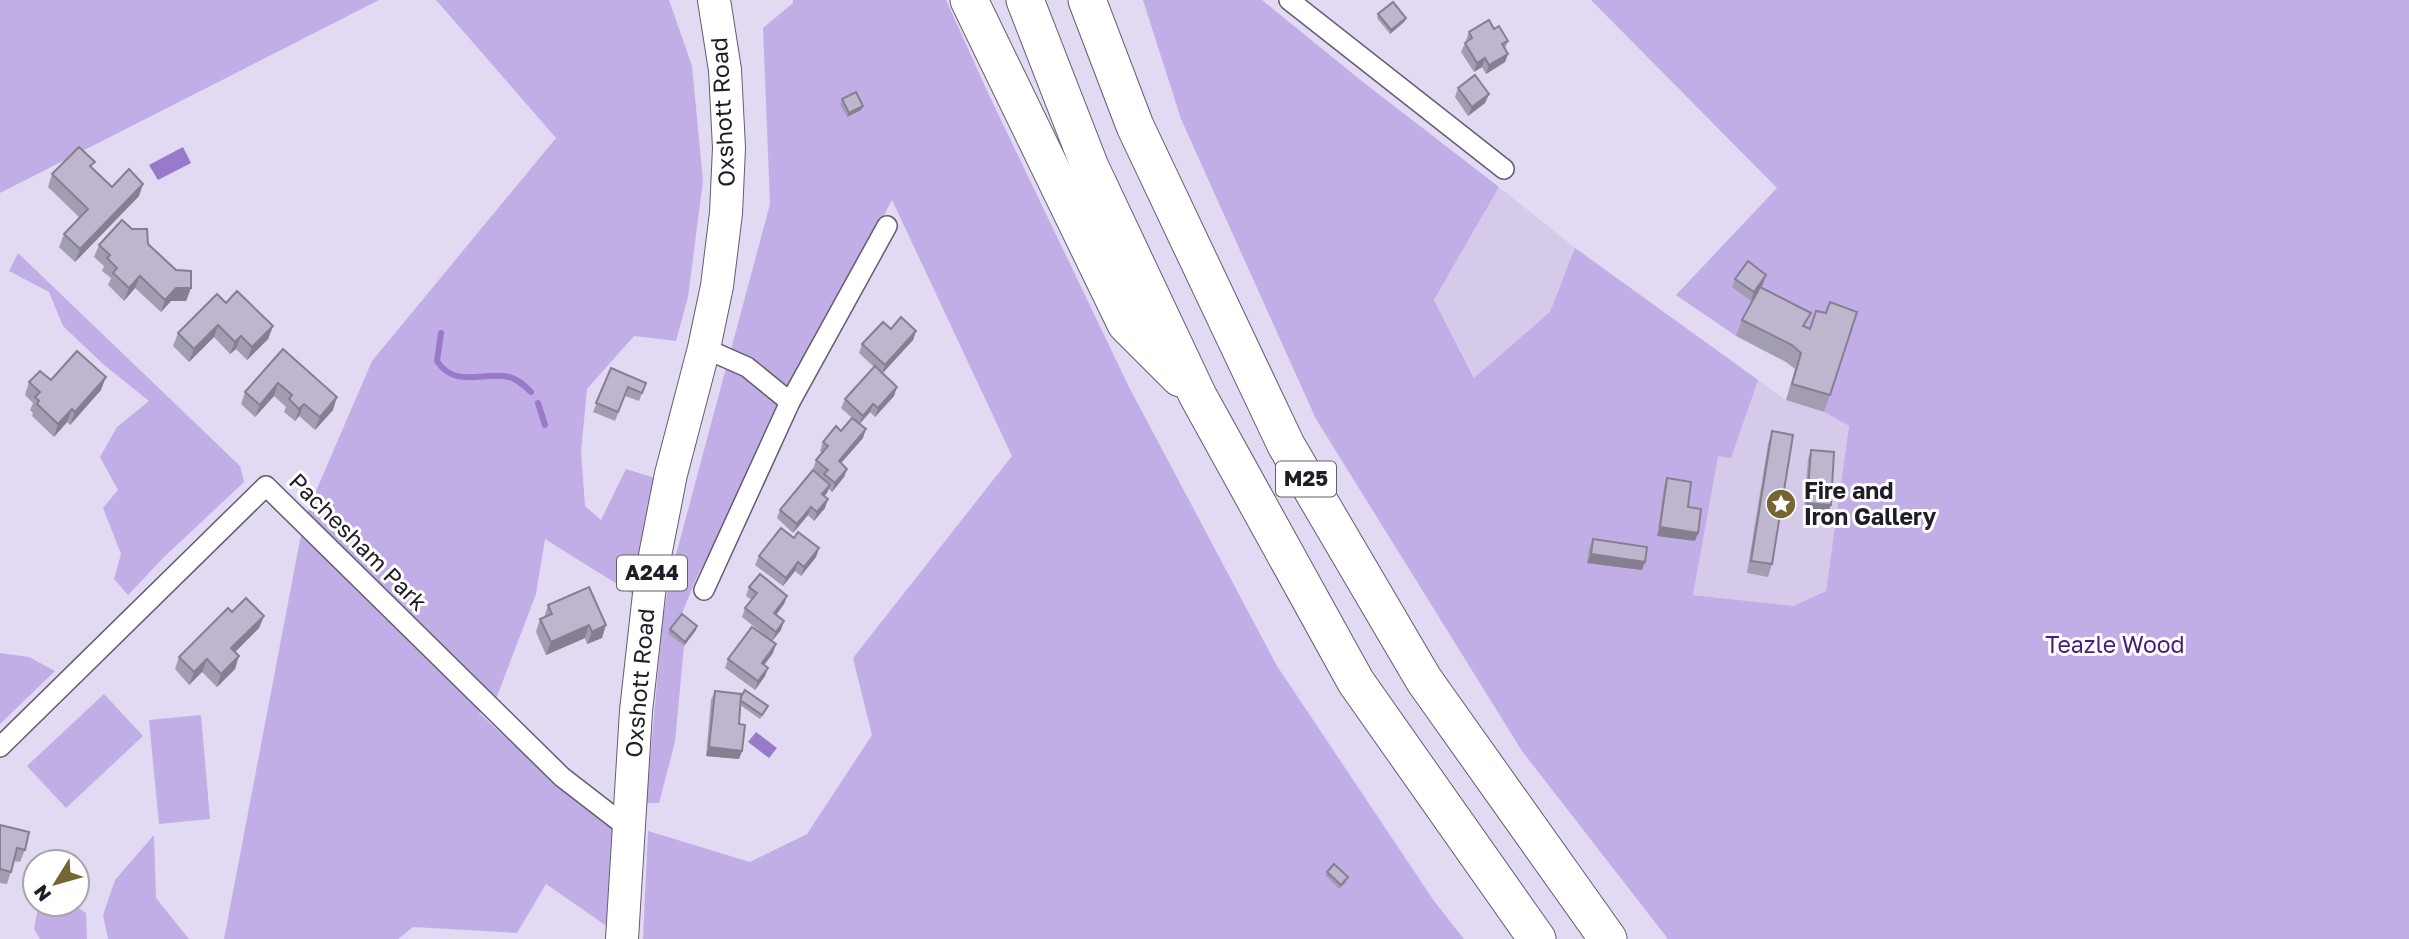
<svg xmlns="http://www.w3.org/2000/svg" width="2409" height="939" font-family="'Golos Text',sans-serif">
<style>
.built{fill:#d5caea}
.green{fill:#c2aee6}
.water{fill:#9879ca}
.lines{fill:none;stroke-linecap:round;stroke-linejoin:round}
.stream{stroke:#9879ca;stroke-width:6}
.street-casing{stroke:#635c72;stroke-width:22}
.primary-casing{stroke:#635c72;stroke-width:34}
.highway-casing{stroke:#635c72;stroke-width:39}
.street{stroke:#fff;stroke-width:19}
.primary{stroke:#fff;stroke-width:32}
.highway{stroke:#fff;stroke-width:37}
.wall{fill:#a39db2}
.shaded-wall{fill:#857f91}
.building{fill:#beb6cf;stroke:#857f91;stroke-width:2}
.labels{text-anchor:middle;stroke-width:6;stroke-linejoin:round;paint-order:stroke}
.shield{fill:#fff;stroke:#636168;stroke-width:2}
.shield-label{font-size:21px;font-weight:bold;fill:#201d27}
.street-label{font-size:23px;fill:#201d27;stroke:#fff}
.poi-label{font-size:23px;font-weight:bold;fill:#201d27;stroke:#fff;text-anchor:start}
.park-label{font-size:23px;fill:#4a1b7c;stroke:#fff}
</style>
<rect width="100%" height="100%" fill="#e2d9f3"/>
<!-- built -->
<path class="built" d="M1499,187l76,61 211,152 38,12 25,14 -23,165 -33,15 -100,-11 -178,-141 -81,-154z"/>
<!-- green -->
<g class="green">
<path d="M0,0h379l-379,193z"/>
<path d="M436,0h233l23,66 11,115 -15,116 -12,44 -42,-5 -47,53 -6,63 4,54 16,14 25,-51 29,9 -19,118 -91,-57 -9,55 -40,105 -17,14 92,83 43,34 -6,97 -62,-43 -29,49 -104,-6 -15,12h-174l76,-399 10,-35 62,-144 184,-223z"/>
<path d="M793,0h153l43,95 141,294 147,277 157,235 30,38h-821l5,-108 102,31 57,-28 65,-99 -19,-77 159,-202 -120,-256 -196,379 -16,39 -12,16 16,12 -9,96 -16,61h-13l17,-185 7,-41 100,-373 -7,-176 30,-25z"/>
<path d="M1143,0h119l101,82 136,105 -65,113 40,78 76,-66 25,-64 183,132 -27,78 -13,-2 -25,139 100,11 33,-15 23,-165 -25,-14 27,-83 -47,16 -50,-42 -18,33 -60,-41 101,-107 -186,-188h818v939h-741l-146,-188 -206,-332 -135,-300z"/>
<path d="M18,253l222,213 4,16 -81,76 -35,37 -14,-16 7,-25 -18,-46 15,-18 -18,-33 17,-30 32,-26 -46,-37 -40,-38 -14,-34 -40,-21z"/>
<path d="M0,653l29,4 26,14 -55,53z"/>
<path d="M104,694l39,42 -77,72 -39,-42z"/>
<path d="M201,715l9,104 -51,5 -10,-104z"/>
<path d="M154,835l2,63 33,41h-81l-5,-24 12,-35z"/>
<path d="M44,904h28l14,9 1,26h-47l-6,-10 4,-21z"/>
</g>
<!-- water -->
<g class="water">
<path d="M183,147l8,16 -33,17 -9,-15z"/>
<path d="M756,732l21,16 -8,10 -21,-16z"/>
</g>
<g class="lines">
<!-- stream -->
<g class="stream">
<path d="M441,333l-4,28c18,28 47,10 72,16 9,2 16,9 22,15"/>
<path d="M538,403l7,22"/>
</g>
<!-- street casing -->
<g class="street-casing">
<g id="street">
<path d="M1289,0l215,169"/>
<path d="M704,348l43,19 43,35"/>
<path d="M704,590l86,-188 97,-176"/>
<path d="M0,747l266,-261 296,291 66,51"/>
</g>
</g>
<!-- primary casing -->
<g class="primary-casing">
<path id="primary" d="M622,939l14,-228 15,-135 20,-102 33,-126 13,-62 9,-73 3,-65 -4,-78 -11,-70"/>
</g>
<!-- highway casing -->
<g class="highway-casing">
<g id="highway">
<path d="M969,0l157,324 54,54"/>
<path d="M1025,0l65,167 108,229 158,286 181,257"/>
<path d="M1087,0l48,126 151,319 138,235 184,259"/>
</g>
</g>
<!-- street -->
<use href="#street" class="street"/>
<!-- primary -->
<use href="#primary" class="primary"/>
<!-- highway -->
<use href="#highway" class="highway"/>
</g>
<!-- wall -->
<g class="wall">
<path d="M1378,14l28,4 -2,4 -14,12 -13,-16z"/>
<path d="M1494,29l14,12 -3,8 3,5 -3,8 -19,12 -4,-7 -8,5 -13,-20 4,-9 1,-1v-2l3,-8z"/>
<path d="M1458,88l31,6 -4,9 -17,13 -13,-19z"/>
<path d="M842,99l19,11 -14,7 -7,-13z"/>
<path d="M92,168l20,19 27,9 -64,66 -16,-15 5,-13 16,-16 -32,-31 4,-13z"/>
<path d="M148,244l43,44 -5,13h-15l-10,11 -26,-24 -11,13 -16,-16 3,-7 -9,-7 2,-5 -10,-9 5,-12z"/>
<path d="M1766,275l-5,12 45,40 24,68 -6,17 -38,-12 9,-31 -9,-7 -50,-26 6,-16 16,-29 -7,10 -19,-14 3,-8z"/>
<path d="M226,303l47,23 -5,13 -21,21 -11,-11 -6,5 -16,-17 -25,25 -16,-16 5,-13z"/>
<path d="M891,329l25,2 -3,9 -31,33 12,23 -19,21 -5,-5 -10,12 3,14 -22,25 6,6 -3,8 -12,15 -3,-3 -5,7 1,12 -11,13 -6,-6 -15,18 -16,-15 3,-8 43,-32 -10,-9 3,-9 6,-7 -2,-2 3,-9 18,-11 11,-13 -11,-10 4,-9 29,-32 -15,-14 3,-9z"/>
<path d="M283,349l50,61 -18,20 -16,-14 -4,5 -11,-9 2,-5 -12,-11 -19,21 -14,-13 4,-12z"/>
<path d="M611,368l35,15 -7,18 -14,-5 -10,25 -22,-9z"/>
<path d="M51,380l50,10 -31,35 -3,-3 -13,15 -22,-21 1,-3 -3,-3 3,-7 -8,-8 4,-13z"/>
<path d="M1772,431v133l-4,13 -21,-4 21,-129z"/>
<path d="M1811,450l20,55 -4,9 -23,-2 4,-53z"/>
<path d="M1667,478l21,29 7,34 -38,-5 7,-49z"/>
<path d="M794,538l25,10 -3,9 -15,19 -6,-5 -12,15 -28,-21 4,-9z"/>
<path d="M1593,539l49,31 -55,-7 2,-15z"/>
<path d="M589,587l13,51 -15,6 -2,-6 -39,17 -10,-23 4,-13 4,-1 4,-13z"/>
<path d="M749,587l38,9 -3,8 -8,11 5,15 -9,11 -30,-24 3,-9 7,-8 -6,-4z"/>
<path d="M264,616l-5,12 -24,24v17l-18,18 -15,-15 -13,13 -14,-16 4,-12z"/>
<path d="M697,626l-1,4 -12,16 -16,-12 2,-5z"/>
<path d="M773,653l-9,12 4,3 -3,8 -10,14 -30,-22 3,-9z"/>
<path d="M715,691l26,6 25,13 -6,9 -20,-14 -1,19 3,27 -3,8 -33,-3 5,-56z"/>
<path d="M0,825l25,25 -5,12 -6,-1 -7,23 -7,-1z"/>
<path d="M1327,872l20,10 -8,7 -13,-13z"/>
</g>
<!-- shaded-wall -->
<g class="shaded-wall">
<path d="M1406,18l-2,4 -14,12 1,-4z"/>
<path d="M1508,54l-3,8 -19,12 3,-9z"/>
<path d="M1485,58l-3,9 -8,5 3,-9z"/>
<path d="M1489,94l-4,9 -17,13 4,-9z"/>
<path d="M863,106l-2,4 -14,7 2,-4z"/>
<path d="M143,184l-4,12 -64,66 5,-13z"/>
<path d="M1766,275l-3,9 -12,17 3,-9z"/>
<path d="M140,276l-5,12 -11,13 5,-13z"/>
<path d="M176,288h15l-5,13h-15l-10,11 4,-12z"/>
<path d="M218,325l-4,12 -25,25 5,-13z"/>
<path d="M273,326l-5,13 -21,21 5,-13z"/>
<path d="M916,331l-3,9 -31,34 3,-9z"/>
<path d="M241,336l-5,13 -6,5 5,-12z"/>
<path d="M106,377l-5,13 -31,35 5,-13z"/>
<path d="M278,383l-4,13 -19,21 5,-12z"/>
<path d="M897,387l-3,9 -19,21 3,-9z"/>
<path d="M337,397l-4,13 -18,20 5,-13z"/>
<path d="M304,404l-5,12 -4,5 4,-12z"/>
<path d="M873,404l-3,8 -11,12 4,-8z"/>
<path d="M72,409l-5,13 -13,15 4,-13z"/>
<path d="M866,429l-3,9 -28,32 4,-9z"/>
<path d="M847,469l-3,8 -12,15 3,-9z"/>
<path d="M830,485l-3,8 -8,10 3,-9z"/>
<path d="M828,499l-3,9 -11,13 3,-9z"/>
<path d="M1807,503l24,2 -4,9 -23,-2z"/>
<path d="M811,507l-3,8 -15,18 4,-9z"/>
<path d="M1660,527l38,6 -3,8 -38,-5z"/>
<path d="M819,548l-3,9 -15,19 3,-9z"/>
<path d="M1591,554l54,8 -3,8 -55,-7z"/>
<path d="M798,562l-3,9 -12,15 3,-8z"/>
<path d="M787,596l-3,8 -13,18 3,-9z"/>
<path d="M264,616l-5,12 -32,32 4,-12z"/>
<path d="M784,621l-3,9 -9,11 4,-9z"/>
<path d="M589,625l-4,13 -39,17 5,-13z"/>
<path d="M606,625l-4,13 -15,6 5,-12z"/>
<path d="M697,626l-1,4 -12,16 1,-4z"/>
<path d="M776,644l-3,9 -14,19 3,-9z"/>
<path d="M239,656l-4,13 -18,18 4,-13z"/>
<path d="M207,659l-5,13 -13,13 5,-13z"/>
<path d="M768,668l-3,8 -10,14 3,-9z"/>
<path d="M709,747l33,4 -3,8 -33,-3z"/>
</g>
<!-- building -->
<g class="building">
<path d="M1393,2l13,16 -15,12 -13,-16z"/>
<path d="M1489,20l5,9 5,-3 9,15 -6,3 6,10 -19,11 -4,-7 -8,5 -12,-20 7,-5 -3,-6z"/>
<path d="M1475,75l14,19 -17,13 -14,-19z"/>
<path d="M856,92l7,14 -14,7 -7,-14z"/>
<path d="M79,147l16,15 -5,4 22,21 17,-18 14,15 -63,65 -16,-15 24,-25 -36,-35z"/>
<path d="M122,220l10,9h15l1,15 28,26 15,1v17h-15l-11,12 -25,-24 -11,12 -16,-15 4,-5 -10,-10 3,-3 -11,-10z"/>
<path d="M1748,261l18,14 -12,17 -19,-13z"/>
<path d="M1760,287l51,26 -8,13 7,3 6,-18 10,2 4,-11 27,10 -27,83 -38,-11 9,-31 -9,-8 -50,-25z"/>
<path d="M237,291l36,35 -21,21 -11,-11 -6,6 -17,-17 -24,24 -16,-16 39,-39 9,9z"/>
<path d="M901,317l15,14 -31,34 -23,-21 21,-22 8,7z"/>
<path d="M283,349l54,48 -17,20 -16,-13 -5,5 -10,-10 3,-4 -14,-12 -18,22 -15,-13z"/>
<path d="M77,351l29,26 -31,35 -3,-3 -14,15 -21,-20 2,-3 -4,-4 5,-5 -11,-10 11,-11 11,9z"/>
<path d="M875,366l22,21 -19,21 -5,-4 -10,12 -18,-17z"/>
<path d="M611,368l35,15 -4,10 -14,-6 -10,25 -22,-9z"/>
<path d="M852,418l14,11 -27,32 8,8 -12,14 -11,-9 4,-4 -12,-10 12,-14 -5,-4 13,-16 5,5z"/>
<path d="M1772,431l21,4 -21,129 -21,-3z"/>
<path d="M1811,450l23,2 -3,53 -24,-2z"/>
<path d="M813,470l17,15 -8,9 6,5 -11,13 -6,-5 -14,17 -17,-14z"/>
<path d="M1667,478l24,4 -3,25 13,2 -3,24 -38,-6z"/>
<path d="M781,528l13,10 4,-6 21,16 -15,19 -6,-5 -12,16 -27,-22z"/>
<path d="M1593,539l54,8 -2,15 -54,-8z"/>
<path d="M760,574l27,22 -13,17 10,8 -8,11 -31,-24 12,-15 -8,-6z"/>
<path d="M589,587l17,38 -14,7 -3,-7 -38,17 -11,-23 12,-5 -4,-9z"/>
<path d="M246,598l18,18 -33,32 8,8 -18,18 -14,-15 -13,13 -15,-15 49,-49 4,4z"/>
<path d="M682,614l15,12 -12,16 -15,-13z"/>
<path d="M752,627l24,17 -14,19 6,5 -10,13 -30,-22z"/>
<path d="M745,690l23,16 -6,9 -22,-15 1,-3z"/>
<path d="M715,691l26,3 -2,30 6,1 -3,26 -33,-4z"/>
<path d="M0,825l29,7 -4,18 -8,-2 -6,24 -11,-3z"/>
<path d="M1334,864l14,13 -7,8 -14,-13z"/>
</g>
<!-- icons -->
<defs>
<g id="sight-disc" transform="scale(1.575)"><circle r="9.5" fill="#766533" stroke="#fff"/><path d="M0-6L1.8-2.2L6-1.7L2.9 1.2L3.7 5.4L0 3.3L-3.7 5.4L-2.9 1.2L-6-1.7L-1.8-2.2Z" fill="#fff"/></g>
</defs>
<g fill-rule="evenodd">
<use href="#sight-disc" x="1781" y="504"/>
</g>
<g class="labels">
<!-- shield labels -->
<g class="shield">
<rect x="1276" y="461.5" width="60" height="35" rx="5"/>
<rect x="617" y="555.5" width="70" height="35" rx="5"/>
</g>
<g class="shield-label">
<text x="1306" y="486">M25</text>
<text x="652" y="580">A244</text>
</g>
<!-- street labels -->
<g class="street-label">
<text transform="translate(723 112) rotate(-93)" y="8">Oxshott Road</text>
<text transform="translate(358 542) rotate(45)" y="8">Pachesham Park</text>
<text transform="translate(640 683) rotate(-85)" y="8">Oxshott Road</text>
</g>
<!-- poi labels -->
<g class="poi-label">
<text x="1804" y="499">Fire and<tspan x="1804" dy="26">Iron Gallery</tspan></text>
</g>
<!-- park labels -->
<g class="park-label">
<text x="2115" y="653">Teazle Wood</text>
</g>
</g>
<!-- north arrow -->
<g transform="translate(56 883) rotate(233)"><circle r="33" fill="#ffffff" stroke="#a6a5a9" stroke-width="2"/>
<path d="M0-5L12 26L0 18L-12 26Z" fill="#766533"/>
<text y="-10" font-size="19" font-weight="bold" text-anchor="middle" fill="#201d27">N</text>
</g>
</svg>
